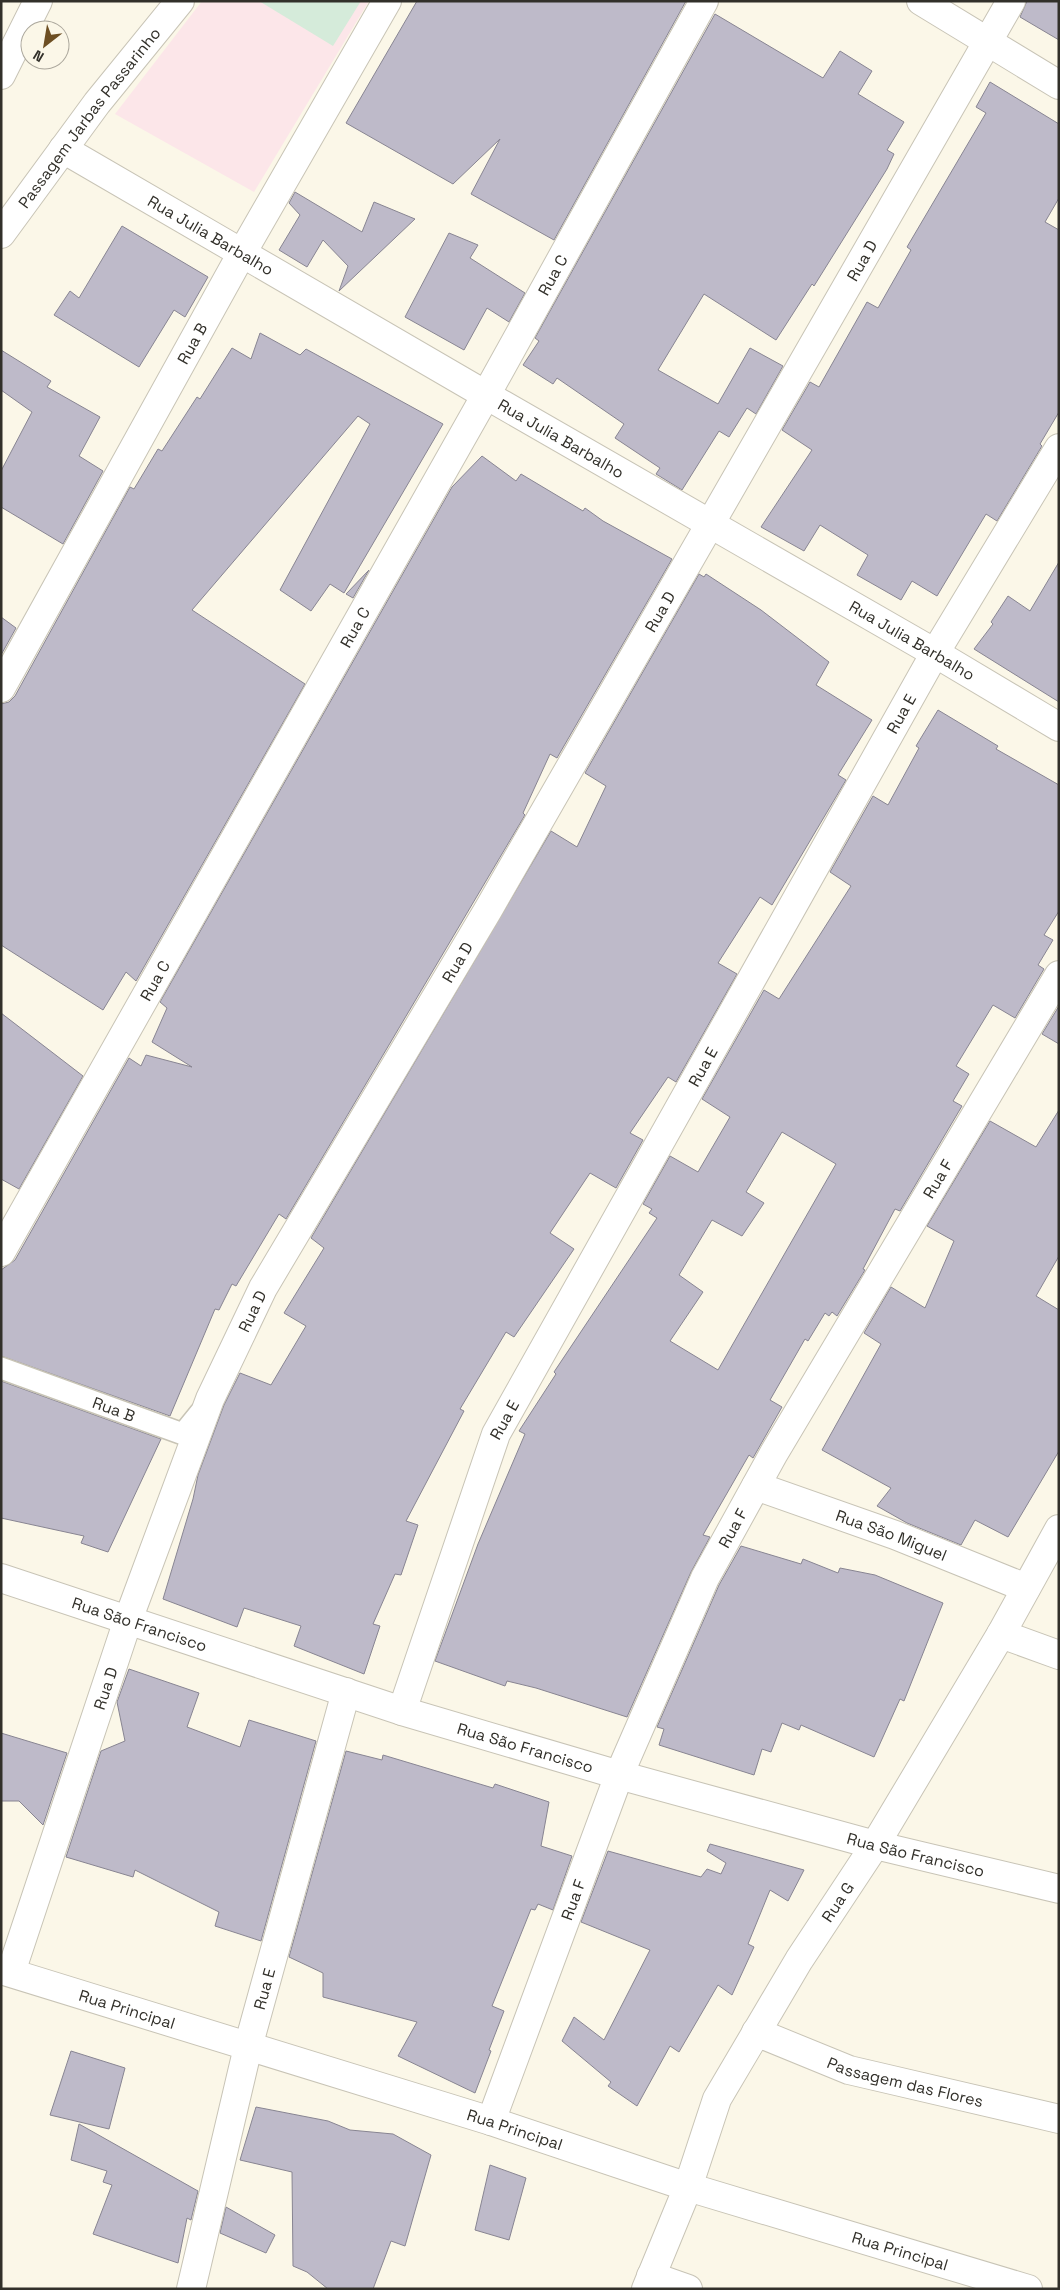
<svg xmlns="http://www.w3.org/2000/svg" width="1060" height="2290" font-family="'Space Grotesk',sans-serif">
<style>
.education{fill:#fce6e9}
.green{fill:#d5ebda}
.building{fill:#bebac9;stroke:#888592;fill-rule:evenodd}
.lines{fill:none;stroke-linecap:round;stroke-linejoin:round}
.service-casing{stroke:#c8c4b6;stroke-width:24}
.minor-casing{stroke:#c8c4b6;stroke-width:30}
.secondary-casing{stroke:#c8c4b6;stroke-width:30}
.service{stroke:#fff;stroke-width:21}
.minor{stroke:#fff;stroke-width:28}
.secondary{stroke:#fff;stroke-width:28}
.labels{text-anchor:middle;stroke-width:5;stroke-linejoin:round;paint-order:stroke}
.street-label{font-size:16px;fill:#32302a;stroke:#fbf7e8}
</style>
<rect width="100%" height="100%" fill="#fbf7e8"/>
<!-- education -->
<path class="education" d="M202,1h167l-115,191 -139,-78z"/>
<!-- green -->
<path class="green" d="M259,1h102l-28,45z"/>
<!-- building -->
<g class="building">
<path d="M417,1h269l-132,239 -83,-46 29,-55 -47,45 -107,-61z"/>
<path d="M1027,1h32v39l-39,-23z"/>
<path d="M715,14l108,64 17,-27 32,20 -14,23 46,28 -17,28 7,4 -7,15 -73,117 -2,-2 -36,56 -72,-46 -46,76 60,34 32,-56 33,18 -27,48 -9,-6 -18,29 -10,-6 -37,59 -26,-16 4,-6 -45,-30 9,-14 -67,-46 -4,6 -30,-19 16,-24 -4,-3z"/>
<path d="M990,82l69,42v74l-14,24 14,8v182l-19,32 2,2 -45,75 -11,-7 -49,82 -25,-15 -11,19 -44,-25 11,-20 -48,-30 -16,26 -43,-24 51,-77 -30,-20 28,-48 9,5 48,-85 11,6 33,-58 -4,-3 79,-134 -10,-6z"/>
<path d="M295,192l67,40 12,-30 41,17 -76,72 9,-25 -25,-26 -16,27 -28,-17 21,-35 -11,-12z"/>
<path d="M122,226l86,51 -23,40 -11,-7 -35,57 -85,-52 16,-24 9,7z"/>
<path d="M449,233l29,12 -8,13 55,35 -16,29 -22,-14 -23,42 -59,-33z"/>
<path d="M260,333l40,22 6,-6 137,75 -99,169 -14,-9 -19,27 -31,-21 90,-166 -12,-8 -166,194 113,74 -169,297 -10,-9 -23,38 -102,-65v-241l8,-2 6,-6 115,-209 4,2 24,-40 4,2 35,-54 3,2 32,-51 19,11z"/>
<path d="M1,350l50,31 -4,6 53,30 -21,39 24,15 -40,73 -62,-37v-36l31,-59 -31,-22z"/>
<path d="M482,456l34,25 5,-7 62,37 2,-3 18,13 69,38 -115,199 -7,-4 -27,59 2,2 -239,404 -7,-5 -43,72 -4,-2 -13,26 -4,-1 -45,107 -169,-60v-86l14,-10 114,-202 12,8 5,-11 46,12 -40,-25 15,-34 -7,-6 292,-515z"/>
<path d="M1059,562v140l-85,-53 19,-25 -2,-2 17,-26 22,15z"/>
<path d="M369,570l-16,28 -7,-4z"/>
<path d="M699,574l5,3 2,-3 55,36 68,52 -13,23 56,35 -34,55 8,5 -74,125 -12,-8 -42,66 19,11 -61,108 -8,-5 -38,56 13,7 -27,48 -26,-15 -40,60 24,16 -60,88 -8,-5 -46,77 4,2 -58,110 12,4 -17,50 -6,-1 -22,50 7,2 -16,48 -70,-28 7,-20 -57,-18 -7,19 -74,-28 30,-100 5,-24 26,-70 16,-32 31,12 35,-59 -22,-13 40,-65 -13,-10 240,-407 26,16 29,-61 -21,-13z"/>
<path d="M1,617l15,11 -15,27z"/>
<path d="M938,710l60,36 -2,3 63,36v126l-15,24 9,5 -15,25 6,4 -29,49 -22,-13 -37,61 13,8 -16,27 9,5 -62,105 -5,-2 -32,60 2,1 -28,46 -5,-4 -3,4 -4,-3 -17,28 -3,-2 -35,61 12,7 -29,51 -4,-3 -46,80 7,2 -19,35 -64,145 -91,-29 -29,-7 -2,5 -70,-25 43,-117 47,-110 -6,-3 37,-57 -2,-2 103,-154 -8,-5 3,-4 -9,-5 27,-48 28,16 32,-55 -28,-18 62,-109 15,9 72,-113 -21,-14 43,-76 15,9 31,-57 -3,-2zM782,1132l54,32 -118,206 -48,-29 33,-49 -24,-17 33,-55 30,16 22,-33 -18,-11z"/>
<path d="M1059,1006v38l-17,-10z"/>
<path d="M1,1013l82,63 -64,113 -18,-10z"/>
<path d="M1059,1110v146l-23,40 23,14v141l-51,86 -33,-17 -14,25 -54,-22 -30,-17 14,-18 -69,-38 59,-106 -17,-11 27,-46 34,21 29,-67 -27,-15 63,-105 46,26z"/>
<path d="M1,1381l160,58 -53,113 -27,-9 3,-7 -83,-18z"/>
<path d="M741,1546l60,18 2,-5 35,14 2,-5 35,7 68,28 -39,98 -4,-2 -26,58 -73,-32 -2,5 -17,-7 -11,29 -9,-3 -8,26 -95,-30 5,-16 -7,-2 62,-142z"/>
<path d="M129,1669l70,24 -12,34 53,20 9,-27 67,21 -55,200 -46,-15 4,-14 -84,-42 -2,7 -67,-20 35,-106 24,-10 -8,-39z"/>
<path d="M1,1733l66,20 -24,72 -24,-24h-18z"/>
<path d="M346,1751l36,9 1,-5 110,33 2,-4 54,18 -8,44 31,10 -19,54 -15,-6 -3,6 -4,-1 -39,97 12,5 -15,39 2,1 -16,42 -77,-37 19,-34 -94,-25v-24l-34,-16z"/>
<path d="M710,1844l94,26 -16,31 -18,-11 -22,54 6,3 -22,48 -14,-10 -39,67 -9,-6 -33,60 -29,-20 3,-4 -49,-41 12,-24 30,23 46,-90 -69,-28 27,-71 93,26 6,-8 14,5 5,-11 -19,-12z"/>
<path d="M71,2051l54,17 -16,61 -59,-14z"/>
<path d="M256,2107l72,14 22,9 43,4 38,21 -26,91 -14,-5 -18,48h-45l-21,-17 -14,-6 -1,-94 -52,-12z"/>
<path d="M79,2124l119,67 -7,29 -4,-2 -9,45 -85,-29 19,-49 -9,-3 4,-11 -36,-11z"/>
<path d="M490,2165l36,13 -17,62 -34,-10z"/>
<path d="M226,2207l49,28 -9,18 -46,-20z"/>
</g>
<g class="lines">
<!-- service casing -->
<g class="service-casing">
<g id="service">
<path id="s1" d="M1,1368l182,66 17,-21"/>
</g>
</g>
<!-- minor casing -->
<g class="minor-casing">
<g id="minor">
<path d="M921,1l138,84"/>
<path d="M1,75l37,-74"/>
<path id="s2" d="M63,149l423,246 449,258 124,74"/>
<path id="s3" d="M1,688l241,-435 145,-252"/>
<path id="s4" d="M1,1252l485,-857 218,-394"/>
<path id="s5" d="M756,1486l139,49 131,53"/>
<path id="s6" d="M1,1578l401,133 217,64 256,70 184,44"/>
<path d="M1001,1634l58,21"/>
<path id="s7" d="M402,1711l94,-277 439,-781 124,-205"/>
<path id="s8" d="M1,1970l490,151 197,66 340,102"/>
<path id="s9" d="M11,1972l117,-352 82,-221 53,-111 225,-378 523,-909"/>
<path id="s10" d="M756,2032l93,38 210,49"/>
<path id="s11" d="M491,2121l128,-346 86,-197 69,-125 285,-478"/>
<path d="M651,2276l37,13"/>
<path id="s12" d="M191,2289l57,-242 98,-355"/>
<path id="s13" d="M646,2289l42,-102 29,-88 82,-139 76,-115 126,-211 58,-105"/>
</g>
</g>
<!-- secondary casing -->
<g class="secondary-casing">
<g id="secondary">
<path id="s14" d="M1,234l96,-131 83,-102"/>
</g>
</g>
<!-- service -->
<use href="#service" class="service"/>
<!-- minor -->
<use href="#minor" class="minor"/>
<!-- secondary -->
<use href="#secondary" class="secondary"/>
</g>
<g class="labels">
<!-- street labels -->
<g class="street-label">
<text dy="6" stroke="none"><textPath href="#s14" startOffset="146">Passagem Jarbas Passarinho</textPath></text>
<text dy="6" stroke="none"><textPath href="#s2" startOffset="171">Rua Julia Barbalho</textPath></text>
<text dy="6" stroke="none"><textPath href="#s9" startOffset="1919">Rua D</textPath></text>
<text dy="6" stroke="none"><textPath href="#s4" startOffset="1122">Rua C</textPath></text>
<text dy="6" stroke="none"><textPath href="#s3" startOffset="394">Rua B</textPath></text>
<text dy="6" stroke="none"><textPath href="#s2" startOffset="576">Rua Julia Barbalho</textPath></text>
<text dy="6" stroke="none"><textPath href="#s9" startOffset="1514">Rua D</textPath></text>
<text dy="6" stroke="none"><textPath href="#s4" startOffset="718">Rua C</textPath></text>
<text dy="6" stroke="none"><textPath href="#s2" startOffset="981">Rua Julia Barbalho</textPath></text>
<text dy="6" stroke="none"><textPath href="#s7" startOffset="1119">Rua E</textPath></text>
<text dy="6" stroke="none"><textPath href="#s9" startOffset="1109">Rua D</textPath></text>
<text dy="6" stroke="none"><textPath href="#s4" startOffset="312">Rua C</textPath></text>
<text dy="6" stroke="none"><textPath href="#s7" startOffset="714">Rua E</textPath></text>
<text dy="6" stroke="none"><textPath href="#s11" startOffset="1046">Rua F</textPath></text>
<text dy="6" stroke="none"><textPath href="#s9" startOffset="704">Rua D</textPath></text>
<text dy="6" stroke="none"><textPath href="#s1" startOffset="120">Rua B</textPath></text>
<text dy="6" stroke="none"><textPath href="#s7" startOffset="309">Rua E</textPath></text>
<text dy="6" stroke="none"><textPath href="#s11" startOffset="641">Rua F</textPath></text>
<text dy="6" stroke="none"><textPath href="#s5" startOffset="144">Rua São Miguel</textPath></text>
<text dy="6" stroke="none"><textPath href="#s6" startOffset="146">Rua São Francisco</textPath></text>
<text dy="6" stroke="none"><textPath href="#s9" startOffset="299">Rua D</textPath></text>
<text dy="6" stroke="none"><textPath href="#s6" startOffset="551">Rua São Francisco</textPath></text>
<text dy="6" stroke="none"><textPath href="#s6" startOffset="956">Rua São Francisco</textPath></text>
<text dy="6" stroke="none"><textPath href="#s11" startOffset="236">Rua F</textPath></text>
<text dy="6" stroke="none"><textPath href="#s13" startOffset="434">Rua G</textPath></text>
<text dy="6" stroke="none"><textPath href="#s12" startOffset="309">Rua E</textPath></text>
<text dy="6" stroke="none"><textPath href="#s8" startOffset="132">Rua Principal</textPath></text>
<text dy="6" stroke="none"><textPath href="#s10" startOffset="158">Passagem das Flores</textPath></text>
<text dy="6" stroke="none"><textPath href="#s8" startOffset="538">Rua Principal</textPath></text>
<text dy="6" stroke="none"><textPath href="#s8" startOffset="942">Rua Principal</textPath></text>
</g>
</g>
<!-- border -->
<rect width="1060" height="2290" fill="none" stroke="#32302a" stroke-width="5"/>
<!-- north arrow -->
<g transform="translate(45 45) rotate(211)"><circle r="24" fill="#fbf7e8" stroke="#aba79c"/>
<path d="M0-4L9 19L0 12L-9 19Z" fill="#6d4f23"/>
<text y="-8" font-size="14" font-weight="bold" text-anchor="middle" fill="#32302a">N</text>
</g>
</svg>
